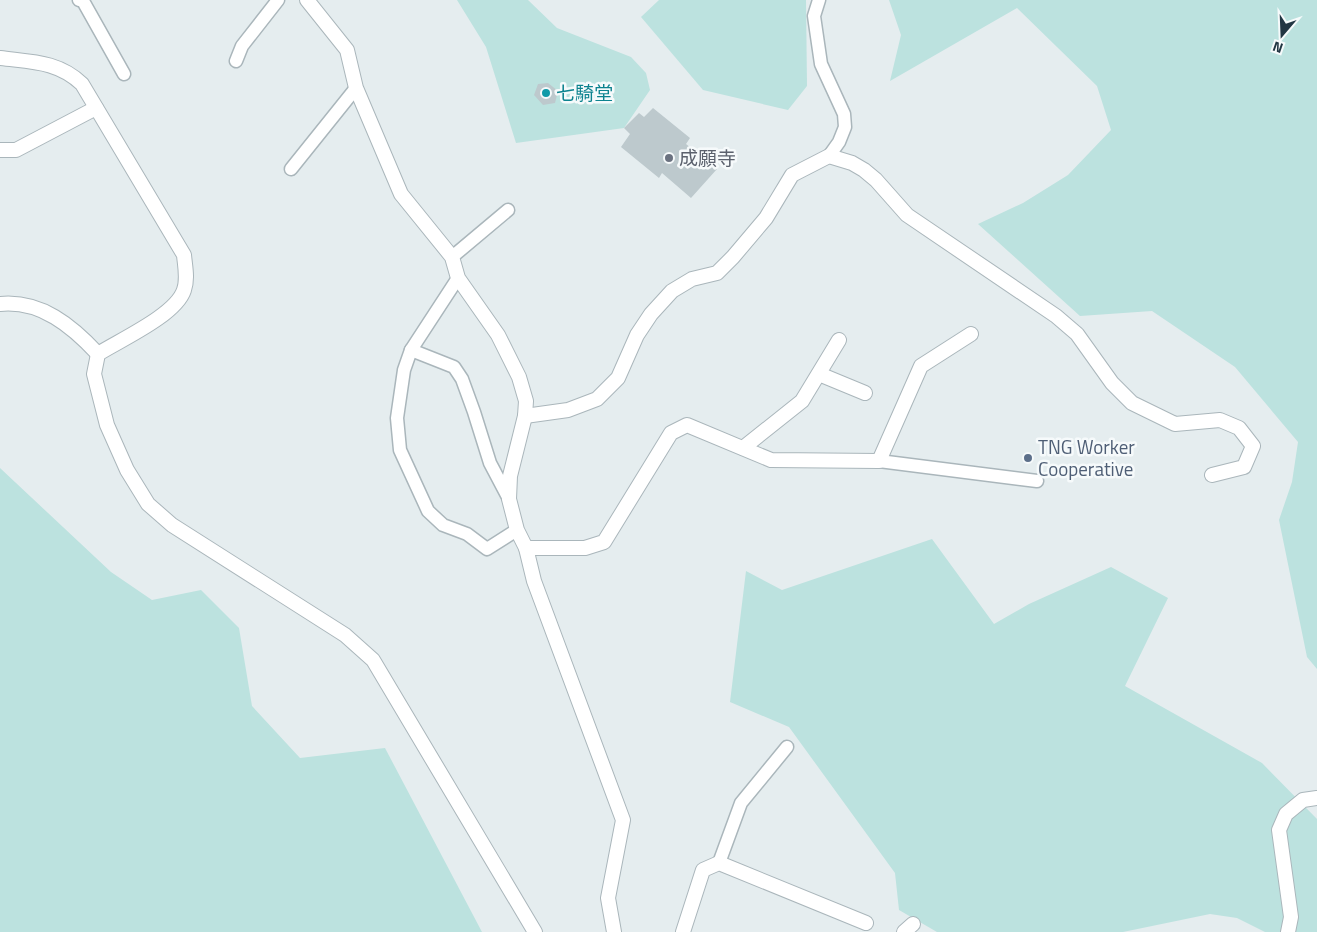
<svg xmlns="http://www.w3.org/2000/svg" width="1317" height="932" font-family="'Titillium Web','Noto Sans JP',sans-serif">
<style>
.green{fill:#bce2df}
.building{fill:#bdc9cd}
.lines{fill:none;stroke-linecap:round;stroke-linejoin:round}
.service-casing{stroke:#aab6bb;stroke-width:15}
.minor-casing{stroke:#aab6bb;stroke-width:16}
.service{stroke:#fff;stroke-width:12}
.minor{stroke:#fff;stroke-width:14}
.culture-dot{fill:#0f9aa8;stroke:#f6fafb;stroke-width:2}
.worship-dot{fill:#6b7280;stroke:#f6fafb;stroke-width:2}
.service-dot{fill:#5c6f8a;stroke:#f6fafb;stroke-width:2}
.labels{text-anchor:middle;stroke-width:5;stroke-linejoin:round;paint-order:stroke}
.culture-label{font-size:19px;fill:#0d838f;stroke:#f6fafb;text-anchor:start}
.worship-label{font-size:19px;fill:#5b616d;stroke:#f6fafb;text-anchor:start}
.service-label{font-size:19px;fill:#4e5e75;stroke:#f6fafb;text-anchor:start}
</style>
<rect width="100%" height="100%" fill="#e5edef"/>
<!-- green -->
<g class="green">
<path d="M457,0h71l29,28 74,29 15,16 4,17 -26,38 -108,15 -30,-96z"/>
<path d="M659,0h147l1,86 -19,24 -85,-20 -62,-73z"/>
<path d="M889,0h428v669l-10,-12 -28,-137 13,-38 6,-40 -63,-75 -83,-56 -72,5 -102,-92 45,-21 45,-28 43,-45 -14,-44 -80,-78 -127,73 11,-46z"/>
<path d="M0,468l111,104 41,28 49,-10 38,38 13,78 48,52 85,-10 97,184h-482z"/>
<path d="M932,539l62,85 35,-20 82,-37 57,31 -43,88 137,77 55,56v113h-52l-28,-14 -27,-4 -87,18h-186l-38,-22 -4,-37 -106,-146 -59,-25 16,-131 36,19z"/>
</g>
<!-- building -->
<g class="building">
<path d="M548,83l10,8 -3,12 -12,2 -9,-10 4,-11z"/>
<path d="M653,108l37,30 -4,6 31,25 -26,29 -29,-25 -3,5 -38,-31 9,-13 -6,-6 15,-15 5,4z"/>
</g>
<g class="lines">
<!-- service casing -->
<g class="service-casing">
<g id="service">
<path d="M79,0l4,1 41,73"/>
<path d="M819,0l-5,16 7,48 23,50 1,13 -6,15 -10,14"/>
<path d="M236,61l6,-15 36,-46"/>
<path d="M291,169l65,-81"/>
<path d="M452,257l56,-47"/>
<path d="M458,278l-47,72 -7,20 -7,48 3,32 28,61 15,14 24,9 20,15 30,-19"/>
<path d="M411,350l43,17 8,12 12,33 16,51 19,36"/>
<path d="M879,461l158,20"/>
<path d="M719,863l22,-60 46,-56"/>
</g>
</g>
<!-- minor casing -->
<g class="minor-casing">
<g id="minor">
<path d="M307,0l40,50 9,38 45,106 51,63 6,21 40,57 21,42 7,24 -1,15 -15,60 -1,23 8,31 9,18 8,33 89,239 -15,78 6,34"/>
<path d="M0,58c31,4 58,3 82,26l102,171c1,11 4,24 0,35 -8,25 -64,50 -86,64l-4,20 13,51 20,45 21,34 24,21 173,110 28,25 162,272"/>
<path d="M0,150h16l80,-42"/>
<path d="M0,304c41,-4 72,22 98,50"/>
<path d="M819,374l46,19"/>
<path d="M525,416l43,-6 29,-11 21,-21 19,-43 14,-21 21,-23 20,-12 25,-6 16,-16 33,-39 26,-43 37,-19 23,7 12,7 12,10 31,35 149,101 21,18 35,49 20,20 43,21 45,-4 19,8 14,18 -9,21 -32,8"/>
<path d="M743,448l59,-47 37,-61"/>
<path d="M526,548h59l19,-6 67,-109 16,-8 84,35 108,1 42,-95 50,-32"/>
<path d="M683,932l20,-62 16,-7 147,60"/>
<path d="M904,932l9,-8"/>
<path d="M1288,932l3,-15 -12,-87 7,-16 17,-14 14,-2"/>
</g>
</g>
<!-- service -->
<use href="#service" class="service"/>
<!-- minor -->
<use href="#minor" class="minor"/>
</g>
<!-- markers -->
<circle class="culture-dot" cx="546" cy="93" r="5"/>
<circle class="worship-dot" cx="669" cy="158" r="5"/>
<circle class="service-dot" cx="1028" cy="458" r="5"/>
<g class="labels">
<!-- culture labels -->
<g class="culture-label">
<text x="556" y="100">七騎堂</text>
</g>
<!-- worship labels -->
<g class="worship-label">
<text x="679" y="165">成願寺</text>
</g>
<!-- service labels -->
<g class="service-label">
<text x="1038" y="454">TNG Worker<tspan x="1038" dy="22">Cooperative</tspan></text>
</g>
</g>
<!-- north arrow -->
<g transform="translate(1282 35) rotate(199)" stroke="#f6fafb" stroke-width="4" paint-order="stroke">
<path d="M0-4L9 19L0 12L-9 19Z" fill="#223643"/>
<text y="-8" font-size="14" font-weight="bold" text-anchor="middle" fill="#223643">N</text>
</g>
</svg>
